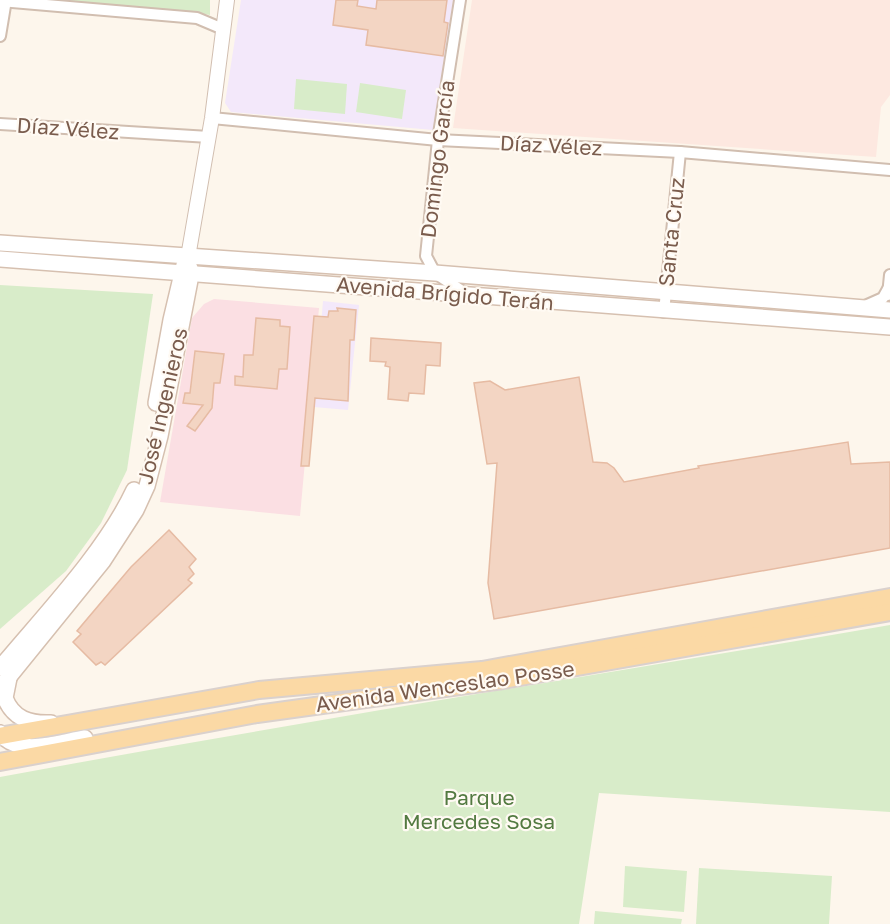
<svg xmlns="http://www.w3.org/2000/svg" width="890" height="924" font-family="'Golos Text',sans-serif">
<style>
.commercial{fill:#fde8e0}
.education{fill:#f3e8fa}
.medical{fill:#fbdfe3}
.green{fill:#d8ecc9}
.building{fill:#f3d5c3;stroke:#e6bba3;stroke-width:1.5}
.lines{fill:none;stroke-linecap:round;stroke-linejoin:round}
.minor-casing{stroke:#d1beb0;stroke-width:14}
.tertiary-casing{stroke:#d1beb0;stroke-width:16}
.secondary-casing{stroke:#d6c0b0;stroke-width:18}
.primary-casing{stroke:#dad1cd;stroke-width:20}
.minor{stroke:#fff;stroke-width:10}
.tertiary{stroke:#fff;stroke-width:14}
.secondary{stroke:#fff;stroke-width:15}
.primary{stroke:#fbd9a5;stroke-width:16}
.labels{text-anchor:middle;stroke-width:4.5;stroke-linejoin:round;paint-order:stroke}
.street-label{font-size:21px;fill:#7a5c4d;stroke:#fffaf3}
.park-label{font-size:21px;fill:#537a41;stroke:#fffaf3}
</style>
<rect width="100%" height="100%" fill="#fdf6ec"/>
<!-- commercial -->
<path class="commercial" d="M472,0h418v95l-9,12 -5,50 -423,-29z"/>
<!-- education -->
<g class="education">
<path d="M241,0h212l-20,130 -202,-18 -6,-9z"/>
<path d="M323,301l36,4 -11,105 -34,-3z"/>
</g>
<!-- medical -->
<path class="medical" d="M214,299l105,9 -19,208 -140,-14 32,-184 12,-14z"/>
<!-- green -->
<g class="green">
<path d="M62,0h148v15l-11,-2z"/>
<path d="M296,79l51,5 -2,30 -51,-5z"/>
<path d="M360,83l46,7 -4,29 -46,-7z"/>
<path d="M0,285l153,9 -26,176 -26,53 -35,48 -66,58z"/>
<path d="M890,625v187l-291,-19 -20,131h-579v-147c296,-55 593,-101 890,-152z"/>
<path d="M625,866l62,5 -3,41 -61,-5z"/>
<path d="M699,868l133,8 -3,48h-133z"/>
<path d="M595,911l87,8 -1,5h-87z"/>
</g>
<!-- building -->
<g class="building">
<path d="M336,0h22l-1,6 19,3 1,-9h70l-3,22 4,1 -5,33 -77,-11 2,-15 -35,-5z"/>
<path d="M337,308l19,2 -2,30h-4l-2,61 -33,-3 -6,68h-8l13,-150 14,1 1,-6h9z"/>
<path d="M256,318l24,2v6l10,1 -3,42h-8l-2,20 -42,-4v-9l8,1 1,-22h9z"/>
<path d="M371,338l70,5 -1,23 -14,-1 -2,29 -15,-1 -1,8 -20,-2 2,-32 -5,-1 1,-4 -16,-1z"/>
<path d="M195,351l29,3 -4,29h-6l-2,25 -17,23 -8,-5 16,-21 -20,-2 2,-10h5z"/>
<path d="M579,377l14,85 14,1 7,5 10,14 75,-14 -1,-2 150,-24 3,22 39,-2v86l-396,71 -6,-36 9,-120 -10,1 -13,-81 16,-2 15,9z"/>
<path d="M169,530l27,29 -7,8 5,7 -6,6 4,3 -87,82 -4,-3 -5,3 -23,-23 8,-8 -4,-3 54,-64z"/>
</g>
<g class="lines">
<!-- minor casing -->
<g class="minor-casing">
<g id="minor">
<path d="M460,0l-22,140 -12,116 9,17 33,22"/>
<path d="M0,1l197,17 26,11"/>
<path d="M0,36l6,-36"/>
<path d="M212,118l226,22 242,12 210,18"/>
<path d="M0,124l209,13"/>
<path d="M888,295l2,-20"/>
<path d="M865,306l18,-8 5,-9"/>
<path d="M664,312l16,-160"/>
</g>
</g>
<!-- tertiary casing -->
<g class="tertiary-casing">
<path id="tertiary" d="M188,257l24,-139 15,-118"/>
</g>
<!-- secondary casing -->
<g class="secondary-casing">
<g id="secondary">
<path d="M0,243l435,30 455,37"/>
<path d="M0,259l890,68"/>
<path d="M156,403l15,-83 13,-55"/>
<path d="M0,668c44,-53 105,-116 134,-178"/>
<path d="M9,678l-4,20c8,21 25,26 46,25"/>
<path d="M0,688l103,-127 33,-51 11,-24 13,-50 31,-161 -1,-7"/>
<path d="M0,733c18,25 60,9 85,5"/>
</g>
</g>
<!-- primary casing -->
<g class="primary-casing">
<g id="primary">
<path d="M0,736l259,-46 223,-20 408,-73"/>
<path d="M0,762l257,-48 246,-34 387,-68"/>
</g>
</g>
<!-- minor -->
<use href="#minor" class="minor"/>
<!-- tertiary -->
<use href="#tertiary" class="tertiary"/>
<!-- secondary -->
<use href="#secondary" class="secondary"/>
<!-- primary -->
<use href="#primary" class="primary"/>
</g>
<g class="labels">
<!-- street labels -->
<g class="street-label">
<text transform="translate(68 129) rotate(4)" y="7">Díaz Vélez</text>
<text transform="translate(551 146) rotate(3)" y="7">Díaz Vélez</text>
<text transform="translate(438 159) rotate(-83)" y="7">Domingo García</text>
<text transform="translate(672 232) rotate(-84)" y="7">Santa Cruz</text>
<text transform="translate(445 294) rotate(5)" y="7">Avenida Brígido Terán</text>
<text transform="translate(163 406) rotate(-77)" y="7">José Ingenieros</text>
<text transform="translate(445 687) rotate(-8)" y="7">Avenida Wenceslao Posse</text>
</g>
<!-- park labels -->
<g class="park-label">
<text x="479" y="805">Parque<tspan x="479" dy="24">Mercedes Sosa</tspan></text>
</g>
</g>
</svg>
